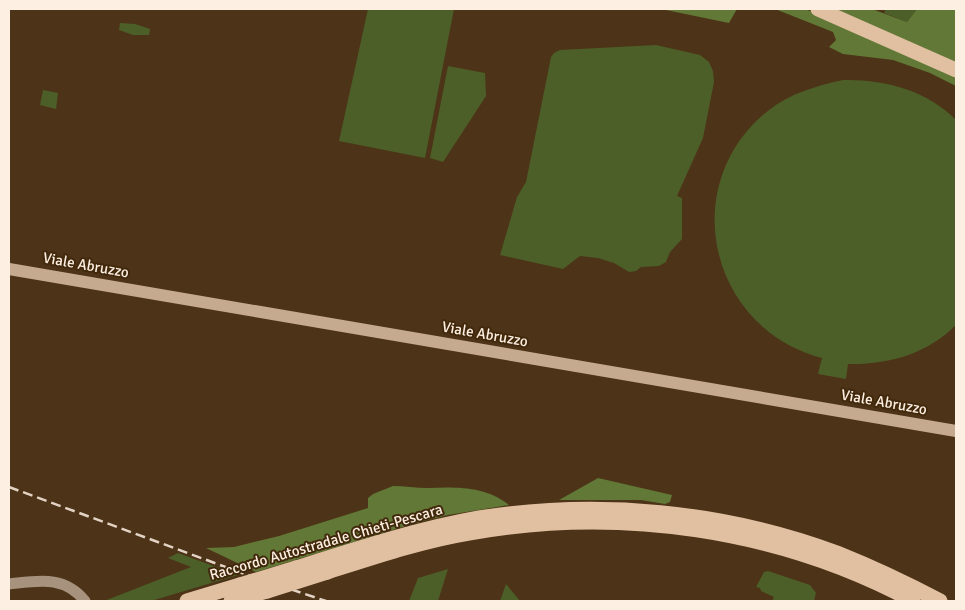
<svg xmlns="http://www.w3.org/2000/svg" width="965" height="610" font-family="Signika,sans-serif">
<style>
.green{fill:#4c5f28}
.forest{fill:#617836}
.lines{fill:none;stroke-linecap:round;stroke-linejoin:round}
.secondary{stroke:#a7927e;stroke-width:11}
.primary{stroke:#c5aa90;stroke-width:12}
.highway{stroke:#e1c0a1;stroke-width:15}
.rail{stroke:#e3d3c4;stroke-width:2.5;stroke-dasharray:10 5;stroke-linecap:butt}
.highway-bridge{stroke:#e1c0a1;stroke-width:15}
.labels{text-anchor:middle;stroke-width:4;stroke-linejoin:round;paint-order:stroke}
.street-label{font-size:15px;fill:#fdefe2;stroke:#42290c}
</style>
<rect width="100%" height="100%" fill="#4d3317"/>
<!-- green -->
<g class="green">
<path d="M368,9h86l-29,149 -86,-17z"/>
<path d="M886,9h31l-10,13 -23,-9z"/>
<path d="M120,23l15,1 15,5 -1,6h-16l-14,-5z"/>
<path d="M656,45l44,10 9,7 4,9 1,11 -11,56 -26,58 5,2v41l-12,13 -4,10 -7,4 -18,1 -5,4 -7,1 -15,-9 -16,-5 -18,-2 -17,13 -63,-14 17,-58 9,-15 25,-125 3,-4 6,-3z"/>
<path d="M448,66l37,7 1,23 -43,66 -13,-4z"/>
<path d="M843,80c40,-1 84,10 113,40v205c-29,29 -68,40 -108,39l-2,15 -28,-5 4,-16c-114,-30 -146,-175 -53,-248 22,-17 47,-24 74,-30z"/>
<path d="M43,90l15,3 -2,16 -16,-4z"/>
<path d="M178,553l60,22 -87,26h-47l87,-34 -23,-9z"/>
<path d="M448,569l-10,32h-29l9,-23z"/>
<path d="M768,571l42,14 6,8 -2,8h-42l2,-4 -13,-6 -1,-3 -4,-1 8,-15z"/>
<path d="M506,584l14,17h-20z"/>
</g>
<!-- forest -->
<g class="forest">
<path d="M661,9h76l-8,14z"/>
<path d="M775,9h30l20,8 131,58v11l-26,-13 -37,-13 -50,-6 -14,-7 7,-7 -3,-8z"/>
<path d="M834,9h38l35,13 10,-13h39v54z"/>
<path d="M598,478l74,17 -2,7 -5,2 -24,-4h-82z"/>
<path d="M393,486c11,0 23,2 35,2 29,-1 57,-2 81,17l-61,10 -39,10 -153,47 -50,-24 28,-1 45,-11 89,-28v-10l5,-4z"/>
</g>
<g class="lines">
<!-- secondary -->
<path class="secondary" d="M9,584c29,-3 55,-9 76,17"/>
<!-- primary -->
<path class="primary" d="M9,269l947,162"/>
<!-- highway -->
<g class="highway">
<path d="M818,9l138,61"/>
<path d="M296,568c60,-19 121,-39 183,-50 119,-19 245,-7 358,35 35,14 69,30 103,48"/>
<path d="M327,572c47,-15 94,-31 142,-39 150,-27 310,-4 444,68"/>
<path d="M187,601l53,-16"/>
<path d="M231,601l36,-10"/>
</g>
<!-- rail -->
<path class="rail" d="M9,487l230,85 87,29"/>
<!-- highway-bridge -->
<g class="highway-bridge">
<path d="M240,585l56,-17"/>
<path d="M267,591l60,-19"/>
</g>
</g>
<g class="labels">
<!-- street labels -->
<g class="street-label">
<text transform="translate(86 265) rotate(10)" y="5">Viale Abruzzo</text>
<text transform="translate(485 334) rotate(10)" y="5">Viale Abruzzo</text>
<text transform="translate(884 402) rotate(10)" y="5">Viale Abruzzo</text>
<text transform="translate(326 542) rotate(-16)" y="5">Raccordo Autostradale Chieti-Pescara</text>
</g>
</g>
<!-- border -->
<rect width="965" height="610" fill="none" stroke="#fdefe2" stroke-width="20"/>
</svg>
